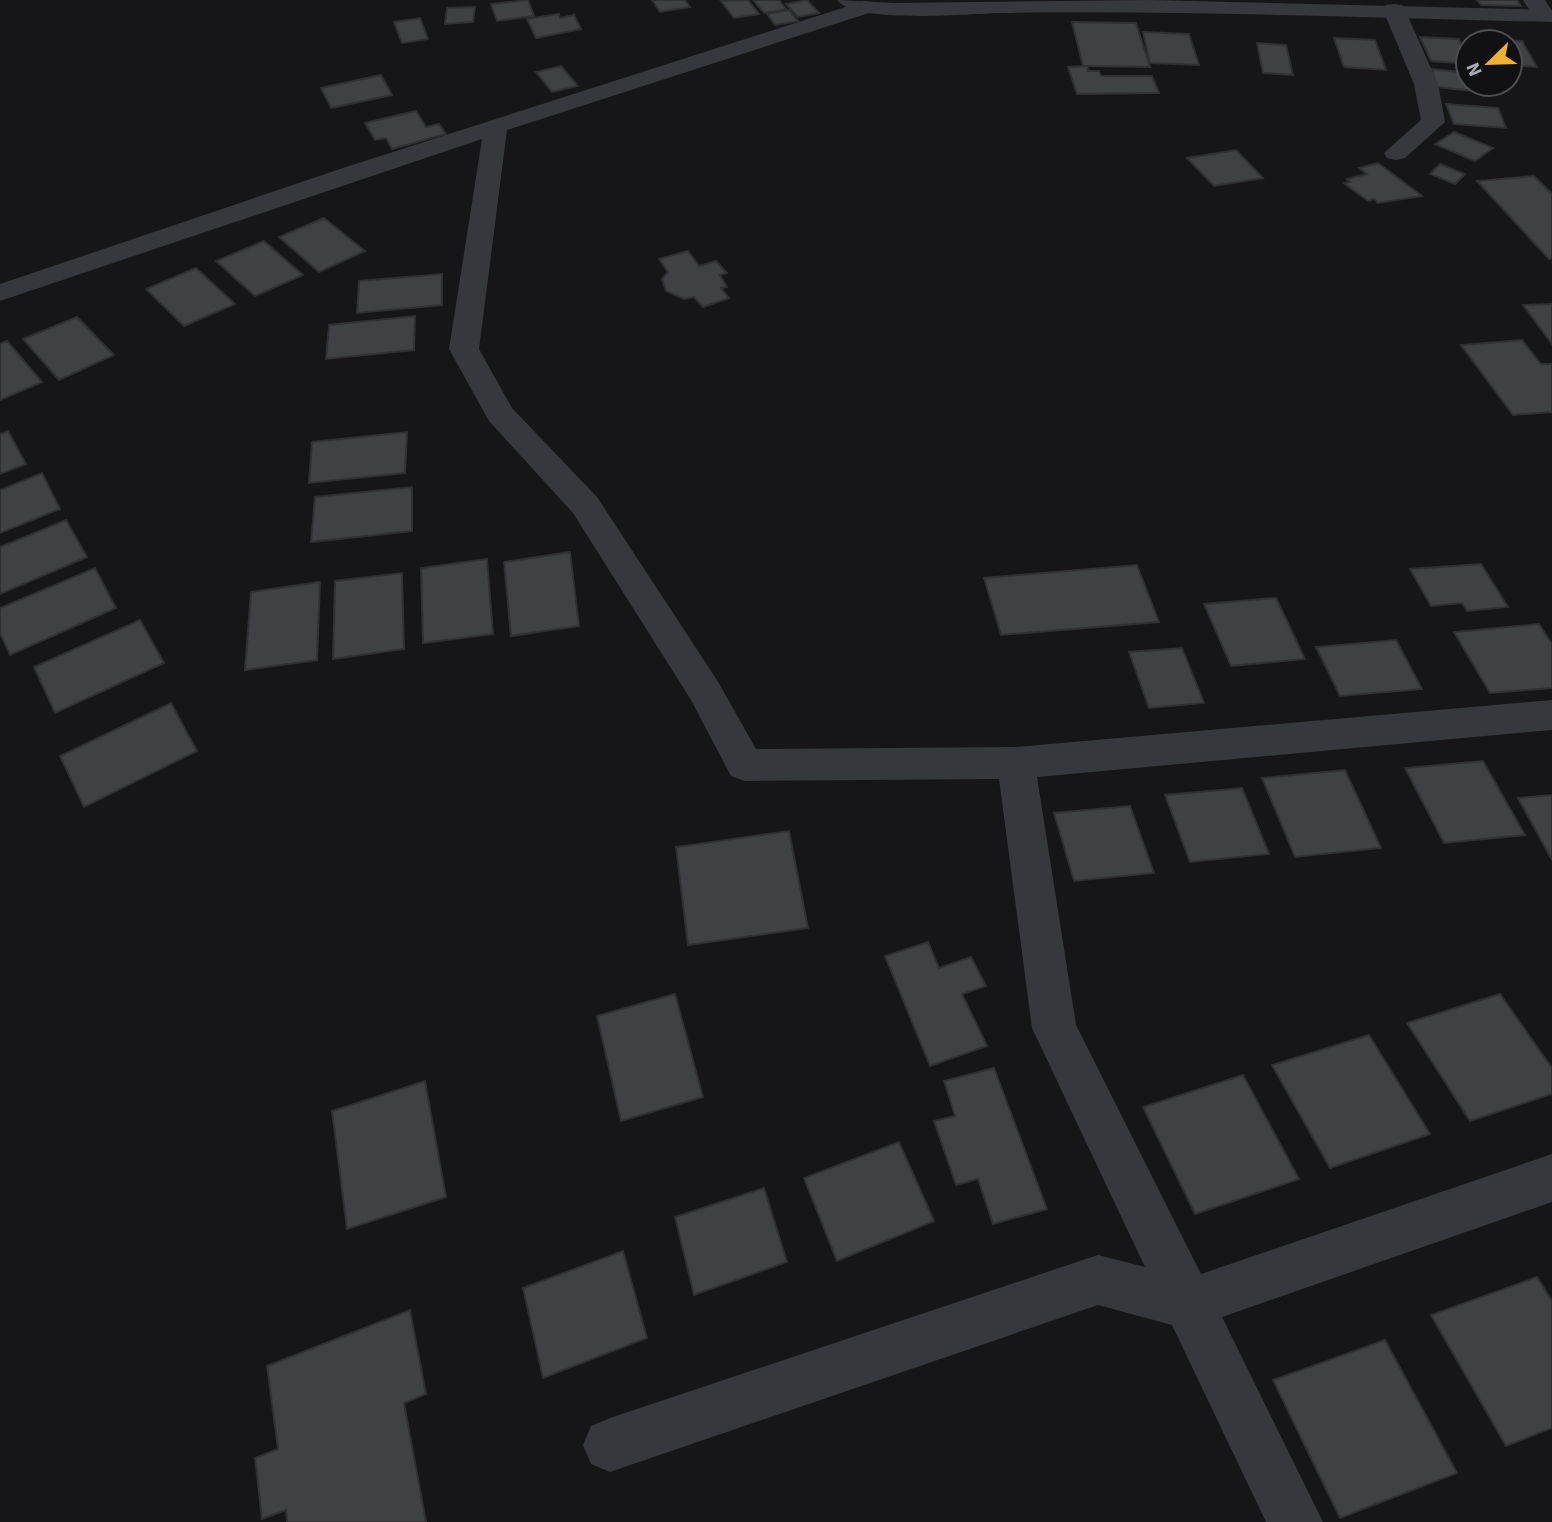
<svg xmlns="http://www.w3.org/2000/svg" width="1552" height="1522" font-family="'Source Sans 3',sans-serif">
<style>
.building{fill:#404145;stroke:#303034;stroke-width:2}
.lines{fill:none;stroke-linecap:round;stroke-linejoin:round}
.minor{fill:#37383d;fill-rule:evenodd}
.tertiary{fill:#37383d;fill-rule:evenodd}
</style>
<rect width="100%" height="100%" fill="#161618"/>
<!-- building -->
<g class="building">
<path d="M528,0l6,16 -37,5 -6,-17z"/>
<path d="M652,0h33l5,7 -30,5z"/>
<path d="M748,0l11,14 -25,4 -13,-17z"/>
<path d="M753,0h28h-2l7,9 -22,4z"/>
<path d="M807,0l12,13 -21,4 -12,-13z"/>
<path d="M1477,0h40l4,6 -40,-1z"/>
<path d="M475,7l-2,15 -28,2 2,-16z"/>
<path d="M789,10l9,11 -23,4 -8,-11z"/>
<path d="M559,14l1,4 14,-3 7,14 -45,9 -9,-19z"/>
<path d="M420,18l8,21 -26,4 -8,-21z"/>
<path d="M1072,22l64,1 14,44 -67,-1z"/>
<path d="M1143,32l46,2 10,31 -49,-2z"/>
<path d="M1420,37l39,2 9,25 -37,-3z"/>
<path d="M1334,38l41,2 11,30 -42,-3z"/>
<path d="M1484,39l38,2 15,26 -27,-2v-23h-25z"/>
<path d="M1257,43l29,2 7,30 -30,-2z"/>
<path d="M561,66l17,20 -26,6 -16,-20z"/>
<path d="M1087,66l1,5h11l2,5h51l7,17 -82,1 -9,-27z"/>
<path d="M1432,69l36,4v11h22l3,9 -57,-6z"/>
<path d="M381,75l11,20 -61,13 -10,-20z"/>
<path d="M1446,104l52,4 8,20 -52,-4z"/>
<path d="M416,111l10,16 13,-3 7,10 -54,15 -6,-11 -11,2 -10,-17z"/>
<path d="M1454,132l39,16 -18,13 -40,-17z"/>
<path d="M1236,150l27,28 -49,8 -27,-28z"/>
<path d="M1378,163l44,33 -44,7 -4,-4 -6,2 -24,-18 6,-1 -3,-3 20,-5 -8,-6z"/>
<path d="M1440,164l25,10 -10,10 -25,-10z"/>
<path d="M1534,176l18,18v64l-3,1 -72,-78z"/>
<path d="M324,218l41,33 -46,21 -40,-35z"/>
<path d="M264,241l39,34 -48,21 -39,-35z"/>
<path d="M688,251l11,15 17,-5 11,12 -7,2 7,12 -6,1 8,10 -26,9 -9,-10 -10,2 -18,-8 -4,-12 6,-7 -9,-13z"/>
<path d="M196,268l39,36 -51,22 -38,-37z"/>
<path d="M442,274v31l-85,8 2,-32z"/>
<path d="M1552,304v40l-29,-39z"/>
<path d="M415,316l-1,34 -88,9 3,-34z"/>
<path d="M77,317l37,38 -55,25 -36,-41z"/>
<path d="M1522,340l19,24h11v48l-39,3 -52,-70z"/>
<path d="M7,341l35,41 -42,18v-56z"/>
<path d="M8,431l18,33 -26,10v-40z"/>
<path d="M407,432l-2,41 -96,10 3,-41z"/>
<path d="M42,473l18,36 -60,24v-43z"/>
<path d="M412,487v44l-101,11 4,-45z"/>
<path d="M66,520l21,37 -87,37v-47z"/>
<path d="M570,552l9,74 -68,10 -7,-74z"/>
<path d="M487,559l6,75 -70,9 -2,-75z"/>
<path d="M1481,564l27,43 -41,4 -5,-8 -31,3 -21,-37z"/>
<path d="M1137,565l22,57 -158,13 -17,-57z"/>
<path d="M95,568l21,40 -106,47 -10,-22v-25z"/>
<path d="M402,573l2,76 -71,10 2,-78z"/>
<path d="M320,582l-3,78 -72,10 6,-78z"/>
<path d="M1276,598l29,61 -74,7 -27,-62z"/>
<path d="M140,620l24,43 -109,50 -21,-46z"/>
<path d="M1539,624l13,20v44l-62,5 -36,-61z"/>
<path d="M1396,640l26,49 -82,7 -24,-49z"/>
<path d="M1182,648l22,55 -55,5 -20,-56z"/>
<path d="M171,703l26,48 -113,56 -24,-51z"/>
<path d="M1483,761l42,74 -81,8 -39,-75z"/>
<path d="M1345,770l36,78 -86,9 -33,-79z"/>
<path d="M1242,788l27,66 -79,8 -25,-67z"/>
<path d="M1552,795v65l-34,-62z"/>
<path d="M1130,806l24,67 -80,8 -20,-68z"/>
<path d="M789,831l19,97 -120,17 -12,-98z"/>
<path d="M928,942l11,26 32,-11 15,29 -24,8 25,52 -57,20 -45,-110z"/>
<path d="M675,994l28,103 -82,24 -24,-105z"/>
<path d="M1500,994l52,74v26l-82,27 -63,-98z"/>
<path d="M1369,1035l61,99 -100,34 -58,-103z"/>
<path d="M994,1068l53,141 -54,15 -15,-45 -22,6 -22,-64 21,-5 -11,-35z"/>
<path d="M1243,1075l56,104 -104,35 -52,-107z"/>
<path d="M425,1081l21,116 -99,32 -15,-118z"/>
<path d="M899,1142l35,79 -97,40 -33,-83z"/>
<path d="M764,1188l23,74 -93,33 -19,-78z"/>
<path d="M623,1251l24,87 -104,40 -20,-90z"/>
<path d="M1537,1277l15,24v127l-46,18 -75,-131z"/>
<path d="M410,1310l16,84 -22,9 22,119h-139l-1,-12 -24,9 -7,-61 23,-9 -11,-83z"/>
<path d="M1385,1340l72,133 -117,45 -67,-138z"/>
</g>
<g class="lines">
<!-- minor -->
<g class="minor">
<path d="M1523,0h22l7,11v6l-9,3 -8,-1z"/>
<path d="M864,1l8,1 3,5 -3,5 -365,118 -28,219 33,59 85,89 120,183 39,69 260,-2 536,-47v30l-515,47 39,248 125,249 351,-120v48l-330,115 101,205h-57l-94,-197 -74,-20 -488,167 -19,-8 -8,-19 8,-19 19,-8 488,-163 47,12 -113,-239 -33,-249 -254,2 -14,-5 -40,-76 -118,-187 -84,-92 -40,-72 33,-210 -482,162v-17l346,-117z"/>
<path d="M1394,4l8,1 3,5 33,74 7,38 -40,36 -9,2 -9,-2 -3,-5 37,-33 -7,-36 -31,-74 3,-5z"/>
</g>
<!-- tertiary -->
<path class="tertiary" d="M837,0l57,3 257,-3 401,10v12c-184,-4 -369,-12 -554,-9 -30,1 -144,11 -161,-13z"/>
</g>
<!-- north arrow -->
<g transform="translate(1489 63) rotate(247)"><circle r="33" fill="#111113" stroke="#4d4f55" stroke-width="2"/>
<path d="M0-5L12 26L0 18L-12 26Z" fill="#f2b134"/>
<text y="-10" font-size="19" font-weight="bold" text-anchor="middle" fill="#a8adb8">N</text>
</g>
</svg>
